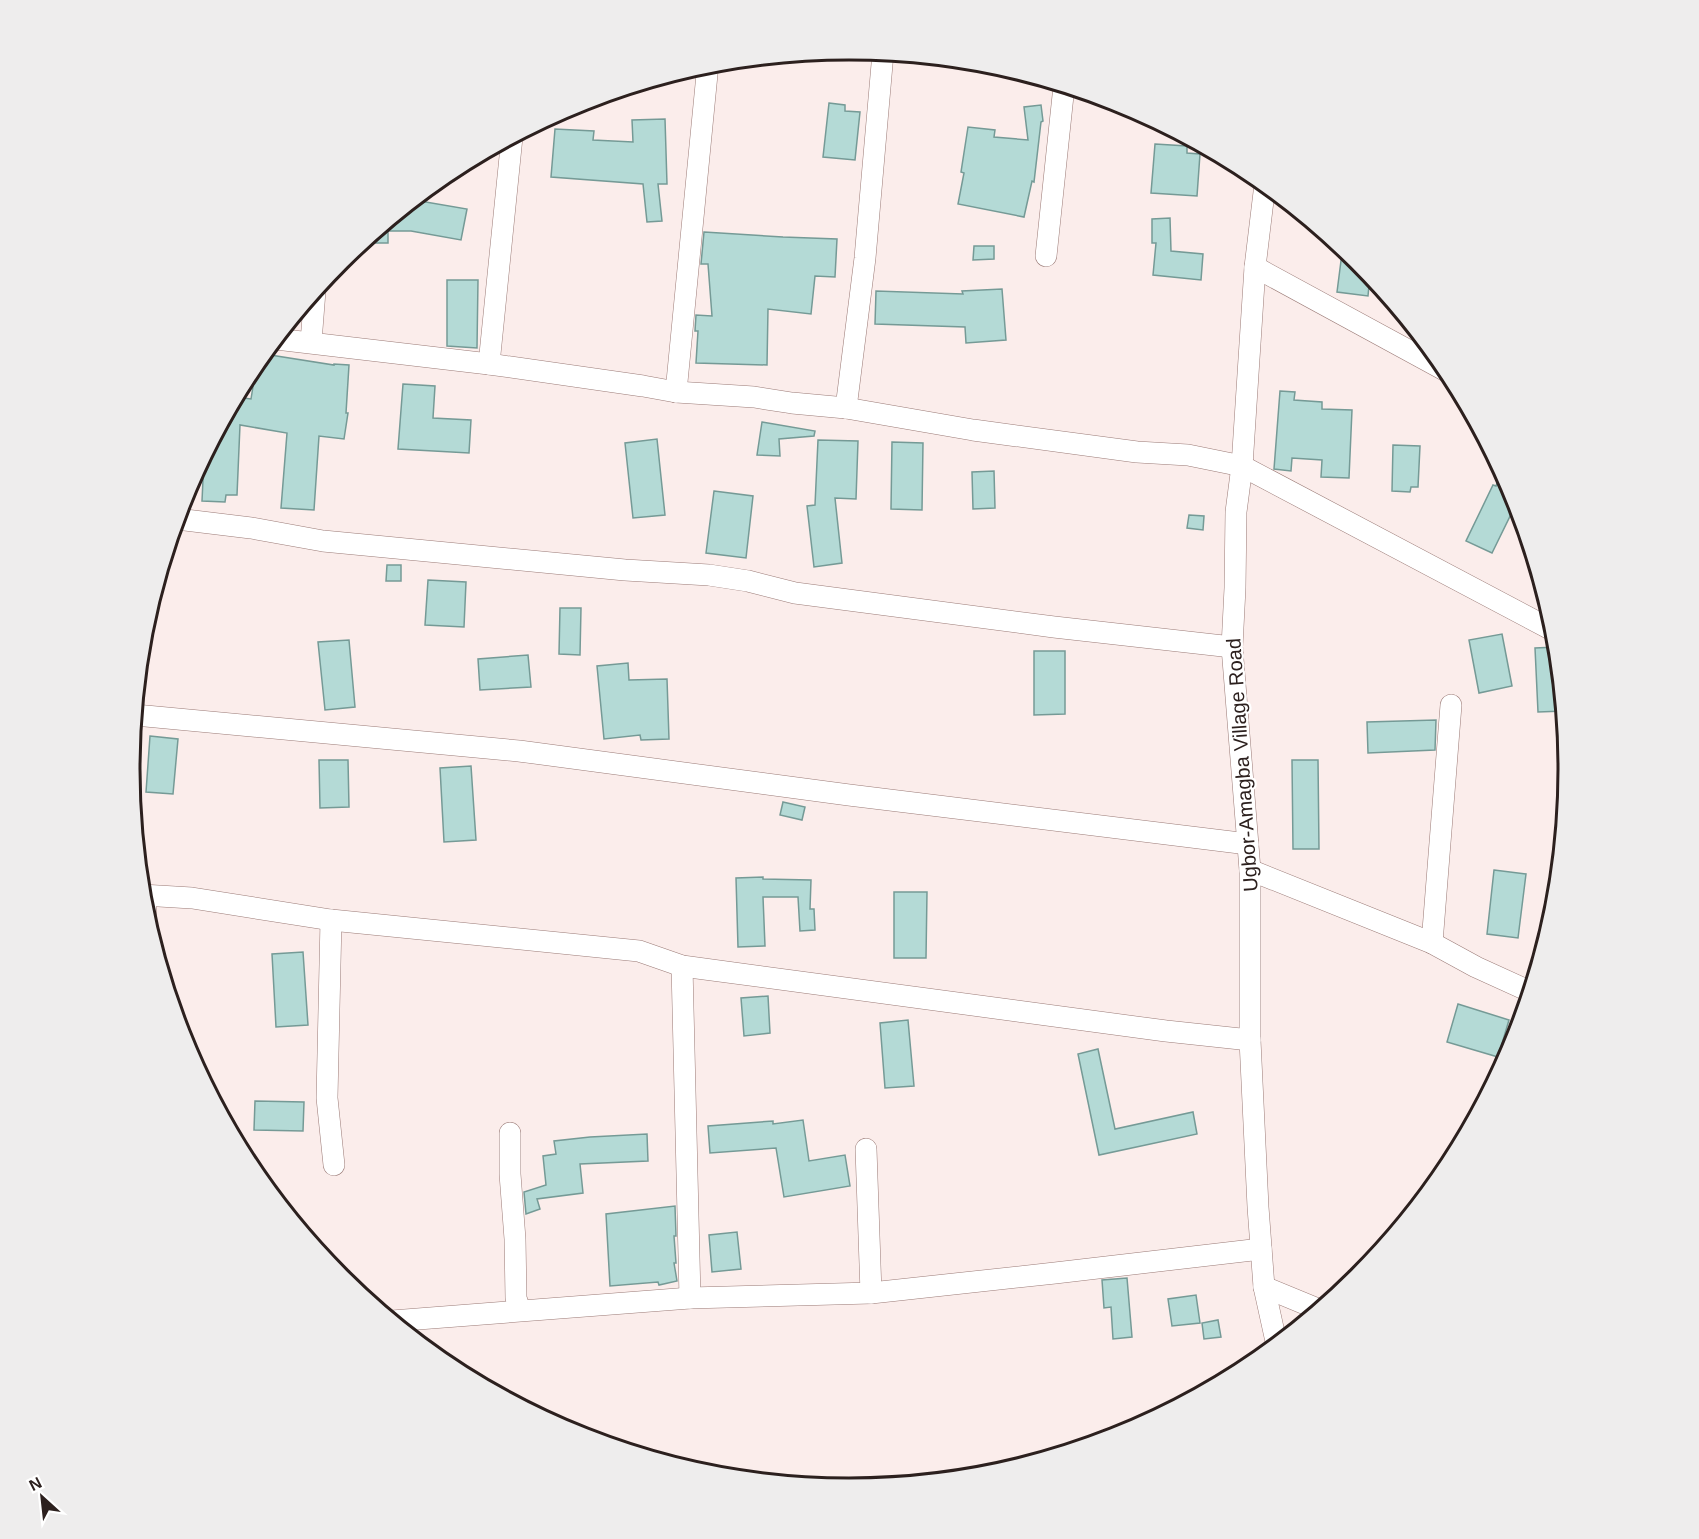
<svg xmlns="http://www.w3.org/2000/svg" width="1699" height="1539" font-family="Helvetica,sans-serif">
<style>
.building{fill:#b4dad6;stroke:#759a96;stroke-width:1.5}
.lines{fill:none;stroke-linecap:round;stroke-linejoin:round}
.minor-casing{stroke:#9b7b77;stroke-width:22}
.minor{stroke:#fff;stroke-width:21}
.labels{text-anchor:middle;stroke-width:4.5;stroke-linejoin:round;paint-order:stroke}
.street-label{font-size:20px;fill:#2c201e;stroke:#fff}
.rim{fill:none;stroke:#2c201e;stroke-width:3}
</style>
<rect width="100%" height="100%" fill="#fbedeb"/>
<!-- building -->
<g class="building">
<path d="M829,103l16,2v6l15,1 -5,48 -32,-3z"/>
<path d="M1041,105l2,16 -2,1 -7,60 -2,-1 -8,36 -66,-13 6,-31 -3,-1 7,-45 27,3 -1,7 34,3 -4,-33z"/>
<path d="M665,119l2,65h-9l4,37 -15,1 -4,-38 -92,-7 4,-48 39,2 -1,9 40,2 -1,-22z"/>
<path d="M1155,144l32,2v7l13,1 -3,42 -46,-3z"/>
<path d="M414,200l53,9 -6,31 -50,-9h-23v12h-14v-10z"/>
<path d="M1170,218l1,33 32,3 -2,26 -48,-5 3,-32h-4v-24z"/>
<path d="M704,232l79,5 54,2 -2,38 -20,-1 -4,38 -43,-5 -1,56 -71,-2 2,-32h-3l1,-16 16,1 -4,-52h-7z"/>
<path d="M974,246h20v13l-21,1z"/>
<path d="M1342,253l9,1 8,7 11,13 -2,22 -31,-4z"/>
<path d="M447,280h31l-1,68 -30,-2z"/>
<path d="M1002,289l4,51 -40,3 -1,-16 -90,-3 1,-33 87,3 -1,-3z"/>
<path d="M264,354l70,11v-1l15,1 -3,48h2l-4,26 -25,-3 -5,74 -33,-2 6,-75 -47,-8 -3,70h-11l-1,7 -23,-1 2,-43 32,-61 15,2 6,-37z"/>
<path d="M403,384l32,2 -2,32 38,2 -2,33 -71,-4z"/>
<path d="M1280,391l15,1 -1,8 28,2v7l30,1 -3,68 -28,-1 1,-17 -30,-2 -1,13 -17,-2z"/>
<path d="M762,422l53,9 -1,5 -35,3 1,17 -23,-1z"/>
<path d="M657,439l8,76 -32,3 -8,-75z"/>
<path d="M818,440l40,1 -2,58 -21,-1 7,65 -28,4 -7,-61 8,-1z"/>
<path d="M892,442l31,1 -1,67 -31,-1z"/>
<path d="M1393,445l27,1 -2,41h-7l-1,5 -18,-1z"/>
<path d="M1502,469l15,33 -25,51 -26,-12 27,-56 3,1z"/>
<path d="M994,471l1,37 -22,1 -1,-37z"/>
<path d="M714,491l39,5 -7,62 -40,-5z"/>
<path d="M1189,515l15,1 -1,14 -16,-2z"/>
<path d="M387,565h14v16h-15z"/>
<path d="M428,580l38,2 -2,45 -39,-2z"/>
<path d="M560,608h21l-1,47 -21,-1z"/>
<path d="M1502,634l10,52 -33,7 -10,-53z"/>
<path d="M349,640l6,67 -30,3 -7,-68z"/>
<path d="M1557,647l7,64 -26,1 -3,-64z"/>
<path d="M1034,651h31v63l-31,1z"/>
<path d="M528,655l3,32 -51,3 -2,-31z"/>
<path d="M628,663l1,17 38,-1 2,60 -28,1 -1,-5 -36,4 -7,-73z"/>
<path d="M1436,720l-1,30 -67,3 -1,-31z"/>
<path d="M150,736l28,3 -5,55 -27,-2z"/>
<path d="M319,760h29l1,47 -29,1z"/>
<path d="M1292,760h26l1,89h-26z"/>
<path d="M471,766l5,74 -32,2 -4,-74z"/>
<path d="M783,802l22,5 -3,13 -22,-5z"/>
<path d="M1494,870l32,4 -8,64 -31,-4z"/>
<path d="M763,877v2l48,1 -1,29h4l1,21 -15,1 -2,-34h-35l2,49 -27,1 -2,-69z"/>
<path d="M894,892h33l-1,66h-32z"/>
<path d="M303,952l5,73 -32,2 -4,-73z"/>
<path d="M768,996l2,37 -26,3 -3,-38z"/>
<path d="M1458,1004l51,16 -11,37 -51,-15z"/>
<path d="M908,1020l6,66 -29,2 -5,-65z"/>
<path d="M1098,1049l17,80 78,-17 4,22 -98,21 -21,-101z"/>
<path d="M255,1101l49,1 -1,29 -49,-1z"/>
<path d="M803,1120l6,41 36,-6 5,31 -66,11 -8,-49 -66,5 -2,-27 65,-5v3z"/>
<path d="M647,1134l1,27 -68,3 3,29 -46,6 3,10 -14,5 -2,-22 22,-7 -3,-29 13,-2 -2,-13 36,-4z"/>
<path d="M675,1206l1,30h-2l2,27h-2l3,18 -18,4 -1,-3 -48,4 -4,-72z"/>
<path d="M737,1232l4,37 -29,3 -3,-37z"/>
<path d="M1127,1278l5,59 -19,2 -2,-32 -7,1 -2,-28z"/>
<path d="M1196,1295l4,28 -28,3 -4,-27z"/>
<path d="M1218,1320l3,17 -17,2 -2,-16z"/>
</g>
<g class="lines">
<!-- minor casing -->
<g class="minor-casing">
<g id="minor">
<path d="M1265,184l-10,83 -13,199 -6,46 -1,76 -3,59 18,223v170l8,167 6,80 13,59"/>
<path d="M1046,256l18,-170"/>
<path d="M1255,267l195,106"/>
<path d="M276,339l213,25 154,22 33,6 78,5 38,6 54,5 127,22 164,22 51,3 54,11 314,166"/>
<path d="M311,342l4,-51"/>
<path d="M489,364l23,-227"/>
<path d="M676,392l32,-328"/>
<path d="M846,408l19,-150 18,-205"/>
<path d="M177,519l74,9 72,13 302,29 84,5 39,6 47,12 259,34 178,20"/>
<path d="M135,715l384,36 330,44 399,49"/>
<path d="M1250,870l182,73 44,24 55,25"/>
<path d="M142,895l50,3 139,22 308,31 43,15 484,65 84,9"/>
<path d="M145,896l1,23"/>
<path d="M331,920l-4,178 7,67"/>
<path d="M1432,943l19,-238"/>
<path d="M682,966l8,332"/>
<path d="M510,1133v41l5,65 1,59 4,12"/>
<path d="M866,1149l5,144"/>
<path d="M1264,1287l56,23"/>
<path d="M392,1321l298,-23 181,-5 184,-20 206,-24"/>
</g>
</g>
<!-- minor -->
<use href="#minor" class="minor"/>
</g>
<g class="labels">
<!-- street labels -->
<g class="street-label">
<text transform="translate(1242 765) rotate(-94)" y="7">Ugbor-Amagba Village Road</text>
</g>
</g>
<!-- crop -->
<path d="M0 0H1699V1539H0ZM140 769a709 709 0 1 1 1418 0a709 709 0 1 1-1418 0Z" fill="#eeeded" fill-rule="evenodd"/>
<path class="rim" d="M140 769a709 709 0 1 1 1418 0a709 709 0 1 1-1418 0Z"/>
<!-- north arrow -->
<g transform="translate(42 1497) rotate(333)" stroke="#ffffff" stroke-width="4.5" paint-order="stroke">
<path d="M0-4.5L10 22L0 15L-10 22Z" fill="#2c201e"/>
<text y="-9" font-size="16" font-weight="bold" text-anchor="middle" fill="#2c201e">N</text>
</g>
</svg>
